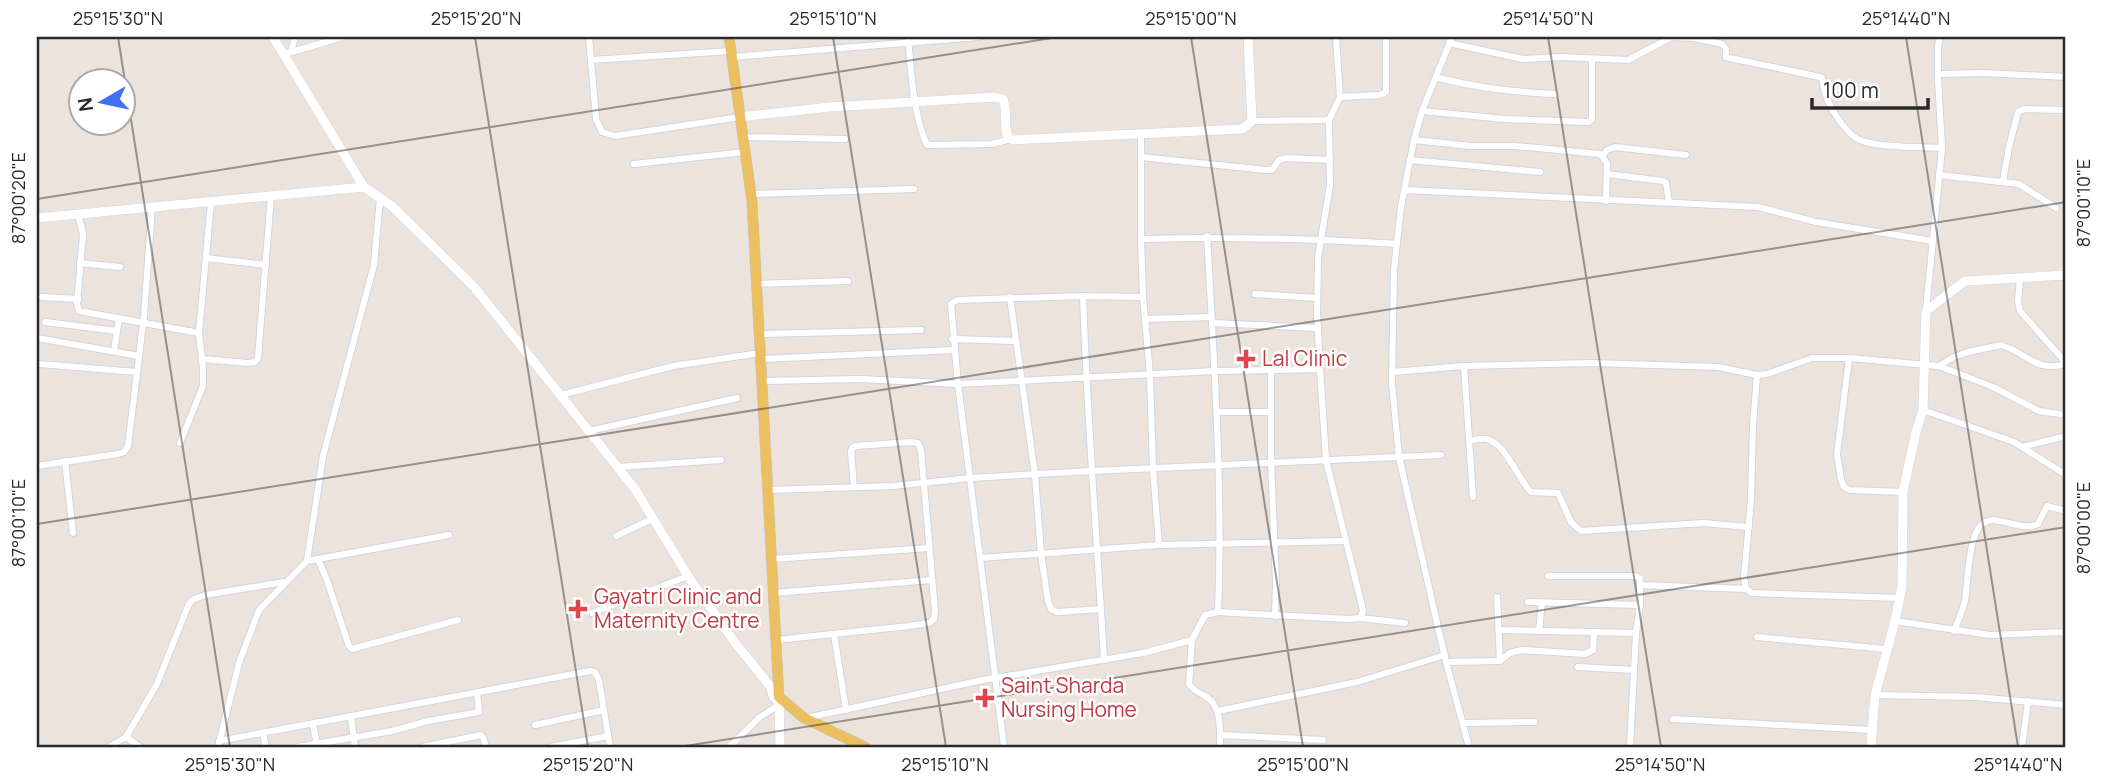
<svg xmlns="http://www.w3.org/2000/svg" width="2103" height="784" font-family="Manrope,sans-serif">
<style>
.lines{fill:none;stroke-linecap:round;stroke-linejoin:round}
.street-casing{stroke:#d1d6e2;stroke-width:8}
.secondary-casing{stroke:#d1d6e2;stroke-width:10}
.primary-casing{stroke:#c3c3c3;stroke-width:11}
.street{stroke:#fff;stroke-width:6}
.secondary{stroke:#fff;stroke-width:9}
.primary{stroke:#ecc060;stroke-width:10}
.ticks{fill:none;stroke:#2a2a2a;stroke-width:2;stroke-opacity:0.45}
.health-dot{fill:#e0444e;stroke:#fff;stroke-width:2.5}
.labels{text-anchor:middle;stroke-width:5;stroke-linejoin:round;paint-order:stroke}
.health-label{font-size:21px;fill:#be3a42;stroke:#fff;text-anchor:start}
.neatline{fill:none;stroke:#2a2a2a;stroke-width:2.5}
.ticks-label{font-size:18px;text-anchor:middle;fill:#2a2a2a}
</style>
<rect width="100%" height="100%" fill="#ece4dc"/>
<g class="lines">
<!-- street casing -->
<g class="street-casing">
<g id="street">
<path d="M589,37l7,82 6,13 13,4 125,-19"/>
<path d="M908,37c3,33 5,78 19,108l65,-1 19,-5"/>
<path d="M1452,37l-30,74 -8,29 -13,67 -7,62 -2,114 7,74 47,205 23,85"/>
<path d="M1449,43l74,16 38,-2 67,3 44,-23 23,1 27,6 4,5v8l4,1 90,19 2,1c2,14 5,24 13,36 5,8 12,18 21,24 15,10 66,9 86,10"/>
<path d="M291,52l4,-15"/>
<path d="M285,54l58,-17"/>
<path d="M732,57l246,-20"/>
<path d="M591,60l140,-9"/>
<path d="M1939,74l45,-1 82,4"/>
<path d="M1436,77c39,11 78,15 119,17"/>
<path d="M1340,97l40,-2 6,-3v-55"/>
<path d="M1422,111l82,8 85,3 3,-3v-60"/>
<path d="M1252,121l77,-1 11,-23 -4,-60"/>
<path d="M1141,133v106"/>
<path d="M743,137l102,2"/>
<path d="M1414,140l57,6h44l85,8 7,9 -1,38"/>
<path d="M1603,155l4,-5 8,-3 71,8"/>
<path d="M1141,157l125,13h6l7,-10 8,-2 43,2"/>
<path d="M1410,160l130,12"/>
<path d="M634,164l111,-12"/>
<path d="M1607,174l56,7 3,2 3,19"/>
<path d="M1939,175l80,9 37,24"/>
<path d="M2003,181l6,-34 9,-35 6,-3 42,1"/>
<path d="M1405,190l353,17 58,15 117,19"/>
<path d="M751,194l163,-5"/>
<path d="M78,214l5,20 -6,70 2,7 120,22"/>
<path d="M206,258l60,7"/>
<path d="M80,263l40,4"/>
<path d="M2020,278l-2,23 2,10 46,52"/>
<path d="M756,284l92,-3"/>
<path d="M1255,294l62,4"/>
<path d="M1083,296c4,121 14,243 21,364"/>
<path d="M42,297l36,2"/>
<path d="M1010,297l25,178 6,79 7,47 3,8 6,3 44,-3"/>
<path d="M1926,310l16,-162 -4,-69v-33l2,-9"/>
<path d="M1145,319l67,-2"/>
<path d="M45,322l72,9"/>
<path d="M1212,323l106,5"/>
<path d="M759,334l162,-4"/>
<path d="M37,338l102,18"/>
<path d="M952,339l64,2"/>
<path d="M114,351l5,-32"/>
<path d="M1849,358l-12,96 4,26 3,7 6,3 53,2"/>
<path d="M202,359l46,4 7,-1 3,-4 13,-162"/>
<path d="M761,359l193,-9"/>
<path d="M39,364l98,8"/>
<path d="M1464,366l9,131"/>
<path d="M1939,366l54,21 46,24 27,4"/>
<path d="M1320,369l-3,-56 1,-55 12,-73 -1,-65"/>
<path d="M1271,370v92l5,121 -1,33"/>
<path d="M1392,372l72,-6 129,-3 125,4 39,8 10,-1 45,-16h37l90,8 15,-9 14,-5 33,-7c26,8 35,28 65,19"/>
<path d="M1757,375l-4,50 -2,74 -7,78 2,12 6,4 147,5"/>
<path d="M762,381l99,-2 97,5 257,-13 105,-2 6,91 35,142 2,9 -3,7 -12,1 -130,-7"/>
<path d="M561,395l112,-29 87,-13"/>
<path d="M1923,410l91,32 52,33"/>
<path d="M1216,412h55"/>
<path d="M589,431l148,-33"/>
<path d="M1470,440c5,0 12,-2 17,-1 19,5 31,40 44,53l27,1 13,29 10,9 122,-8 46,4"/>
<path d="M180,443l23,-57v-18l-4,-35 12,-131"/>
<path d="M2022,447l44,-11"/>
<path d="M65,461l8,72"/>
<path d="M37,466l81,-12 6,-2 4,-6 16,-130 8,-109"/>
<path d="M618,467l103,-7"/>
<path d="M768,490l125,-4 77,-8 121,-7 350,-16"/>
<path d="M616,536l38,-18"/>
<path d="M1159,545l-6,-76 -3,-94 -7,-78 -2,-58c86,-3 171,0 256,5"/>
<path d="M980,558l179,-13 187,-4"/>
<path d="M318,559l9,21 22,66 3,3 106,-29"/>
<path d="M772,559l157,-11"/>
<path d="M307,561l142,-26"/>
<path d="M1548,576h87l5,2v27l-4,28 -6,114"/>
<path d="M1640,585l106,4"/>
<path d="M774,593l158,-13"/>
<path d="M1497,597l3,64"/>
<path d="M1528,602l112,3"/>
<path d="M592,613l96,-37"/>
<path d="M1360,618l45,5"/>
<path d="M1895,621l95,14 76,-3"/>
<path d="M1499,630l137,3"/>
<path d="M1539,631l3,-29"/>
<path d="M1954,631c4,-10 9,-21 11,-31 3,-17 3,-70 20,-78 14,-7 36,10 53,2l9,-18 19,5"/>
<path d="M834,634l12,76"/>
<path d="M1757,637l129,12"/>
<path d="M776,640l133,-14 20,-3 5,-4 1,-8 -14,-161 -3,-7 -8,-1 -54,4 -4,2 -1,4 3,35"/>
<path d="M1192,640l-3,44c5,8 11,8 19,14 14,11 12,32 12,49"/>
<path d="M1446,662l54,-1 10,-8 12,-3 63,4 8,-4 1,-18"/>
<path d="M1578,667l56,3"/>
<path d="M1875,695l101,2 90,8"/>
<path d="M1218,711l139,-29 88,-27"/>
<path d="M351,717l4,30"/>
<path d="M806,718l177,-38 160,-27 49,-13 13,-25 13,-3c5,-125 -4,-251 -11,-376"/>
<path d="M1673,719l199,11"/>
<path d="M1463,723l71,-1"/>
<path d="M313,725l4,20"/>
<path d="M535,725l69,-15"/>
<path d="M263,733l3,14"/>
<path d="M1220,735l103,5"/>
<path d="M126,737l31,-53 31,-78 4,-6 13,-5 79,-13"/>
<path d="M219,741l371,-70 5,1 4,8 11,67"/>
<path d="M109,747l17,-10 14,10"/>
<path d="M218,747l21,-84 20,-53 48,-49 16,-105 51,-191 6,-67"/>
<path d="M297,747l95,-16 36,-10 51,-9 -2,-20"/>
<path d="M422,747l59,-12 2,2 3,10"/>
<path d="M550,747l58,-11"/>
<path d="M729,747l31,-30 19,-12 -7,-8 -3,-9"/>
<path d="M1004,747l-46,-363 -7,-80 6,-4 126,-4 60,1"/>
<path d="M2022,747l6,-46"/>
</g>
</g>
<!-- secondary casing -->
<g class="secondary-casing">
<g id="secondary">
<path d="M273,37l91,150 29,20 82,81 160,201 53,87 48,68 43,53 1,50"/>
<path d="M740,117l90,-10 165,-10 8,2c5,12 0,26 5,38l5,3 229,-11 10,-8 -4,-84"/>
<path d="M37,218l327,-31"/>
<path d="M1871,747l4,-52 20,-74 7,-35 1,-94 13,-60 7,-22 3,-99 39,-30 101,-6"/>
</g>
</g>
<!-- primary casing -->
<g class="primary-casing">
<path id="primary" d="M729,37l23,164 27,496 25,21 61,29"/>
</g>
<!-- street -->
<use href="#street" class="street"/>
<!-- secondary -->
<use href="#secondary" class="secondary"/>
<!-- primary -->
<use href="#primary" class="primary"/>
</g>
<!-- ticks -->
<path class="ticks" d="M118,37l112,710M475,37l113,710M833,37l113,710M1191,37l112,710M1548,37l113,710M1906,37l112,710M37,199l1021,-162M37,524l2029,-322M679,747l1387,-220"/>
<!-- markers -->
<g class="health-dot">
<path d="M1242.5 348.5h7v7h7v7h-7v7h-7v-7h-7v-7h7z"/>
<path d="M574.5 598.5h7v7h7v7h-7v7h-7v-7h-7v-7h7z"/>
<path d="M981.5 687.5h7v7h7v7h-7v7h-7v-7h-7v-7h7z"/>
</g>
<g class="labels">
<!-- health labels -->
<g class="health-label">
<text x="1262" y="366">Lal Clinic</text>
<text x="594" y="604">Gayatri Clinic and<tspan x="594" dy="24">Maternity Centre</tspan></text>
<text x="1001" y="693">Saint Sharda<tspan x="1001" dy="24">Nursing Home</tspan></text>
</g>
</g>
<!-- border -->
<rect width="2103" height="784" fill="none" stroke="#ffffff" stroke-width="77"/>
<!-- north arrow -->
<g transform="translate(102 102) rotate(261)"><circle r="33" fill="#ffffff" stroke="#aaaaaa" stroke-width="2"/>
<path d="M0-5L12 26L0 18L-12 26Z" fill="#4071f4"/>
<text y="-10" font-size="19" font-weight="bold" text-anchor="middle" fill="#2a2a2a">N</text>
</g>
<!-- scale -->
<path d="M1812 98v10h116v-10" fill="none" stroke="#2a2a2a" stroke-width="3.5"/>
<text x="1823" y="98" font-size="21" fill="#2a2a2a" stroke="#ffffff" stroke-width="5" paint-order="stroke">100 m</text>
<rect x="38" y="38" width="2026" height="708" class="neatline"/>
<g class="ticks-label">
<text x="118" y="25">25°15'30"N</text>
<text x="476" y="25">25°15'20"N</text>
<text x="833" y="25">25°15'10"N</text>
<text x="1191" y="25">25°15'00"N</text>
<text x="1548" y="25">25°14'50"N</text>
<text x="1906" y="25">25°14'40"N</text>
<text transform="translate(19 198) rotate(-90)" y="6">87°00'20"E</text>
<text transform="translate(2084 203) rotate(-90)" y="6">87°00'10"E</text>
<text transform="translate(19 523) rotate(-90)" y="6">87°00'10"E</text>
<text transform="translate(2084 528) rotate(-90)" y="6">87°00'00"E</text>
<text x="230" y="771">25°15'30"N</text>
<text x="588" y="771">25°15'20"N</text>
<text x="945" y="771">25°15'10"N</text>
<text x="1303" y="771">25°15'00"N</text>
<text x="1660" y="771">25°14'50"N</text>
<text x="2018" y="771">25°14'40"N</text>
</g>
</svg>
